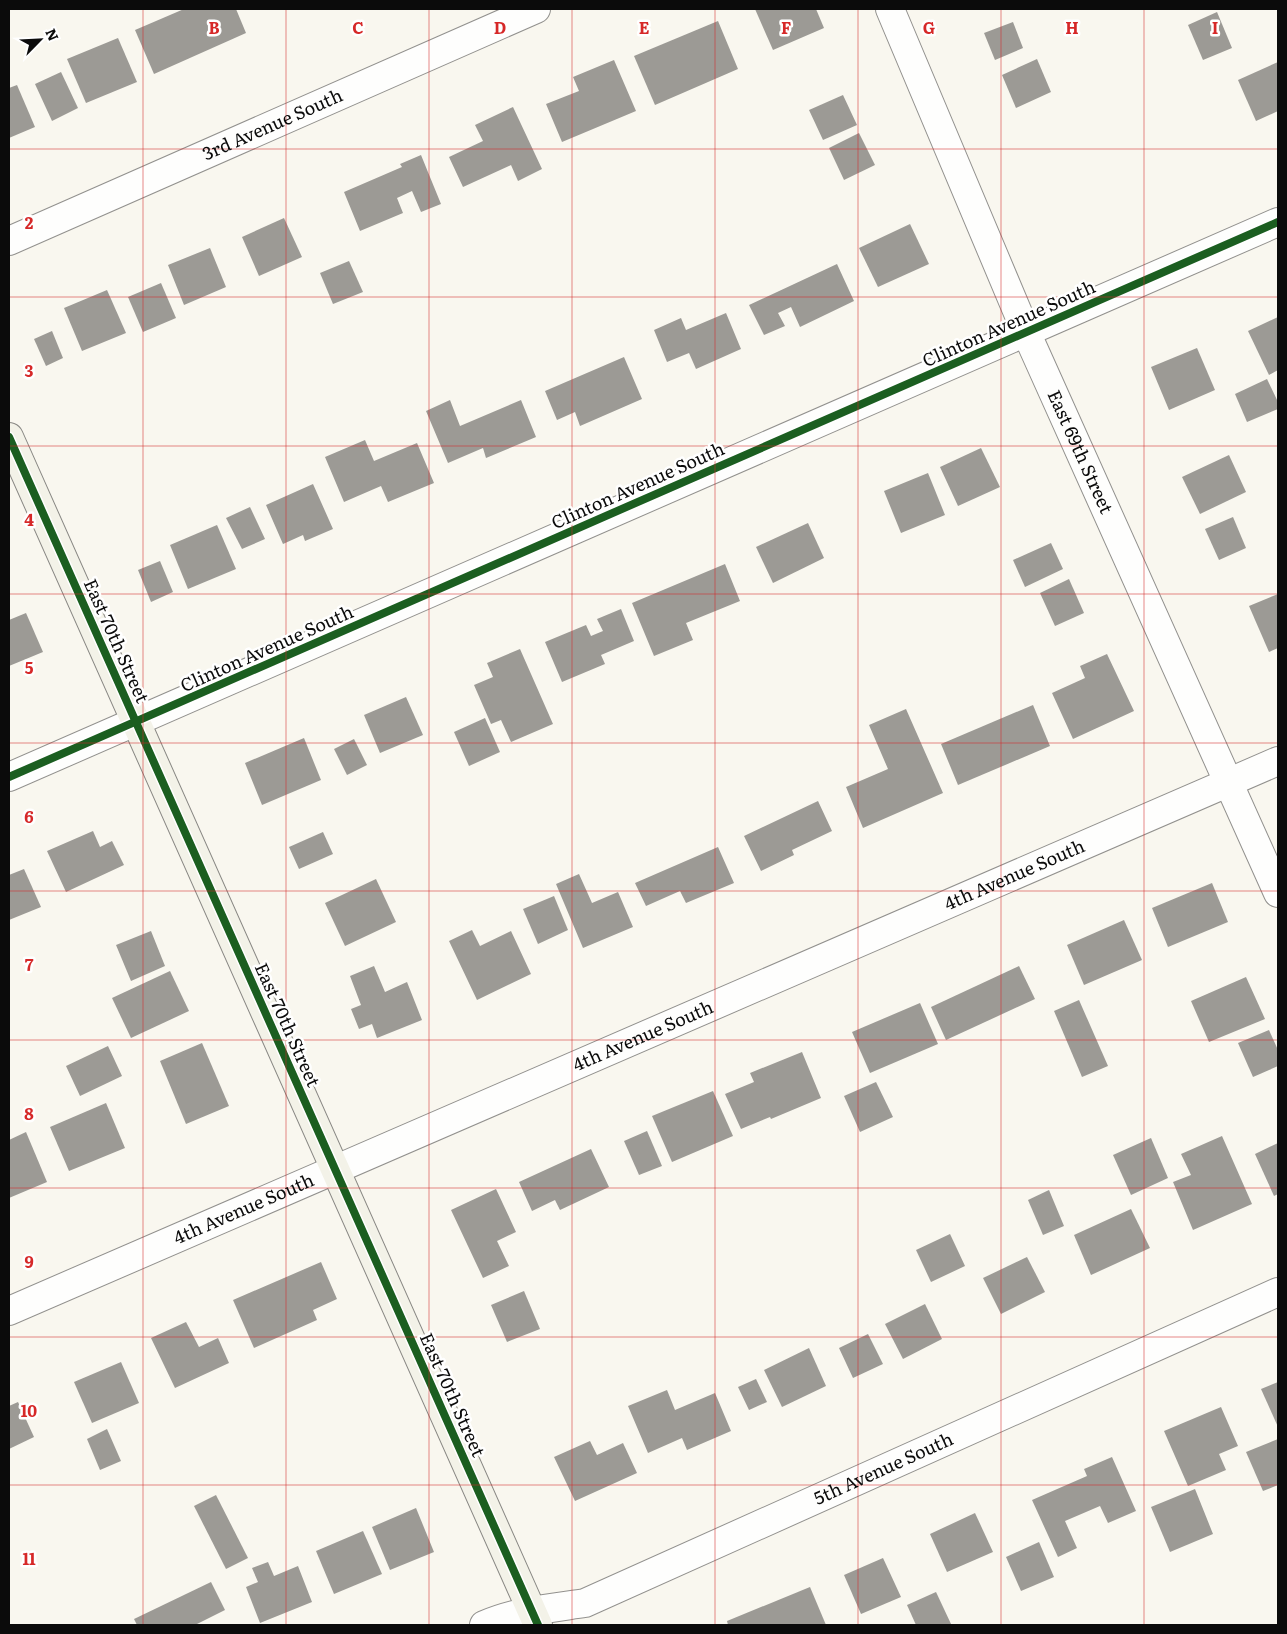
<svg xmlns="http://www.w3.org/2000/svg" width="1287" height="1634" font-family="Literata,serif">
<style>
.building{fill:#9c9a95}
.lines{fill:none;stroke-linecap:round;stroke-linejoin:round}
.street-casing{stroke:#92918e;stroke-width:30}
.secondary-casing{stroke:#898884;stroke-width:30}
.street{stroke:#fefefd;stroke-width:28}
.secondary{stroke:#f3f2e8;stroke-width:28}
.cycleway-casing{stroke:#fff;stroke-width:11}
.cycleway{stroke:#1b5e20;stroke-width:8}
.grid{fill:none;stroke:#d62828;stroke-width:1;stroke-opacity:0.55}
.labels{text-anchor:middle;stroke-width:5;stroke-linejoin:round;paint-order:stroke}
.street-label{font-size:18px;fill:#0b0b0b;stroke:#fff}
.grid-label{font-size:16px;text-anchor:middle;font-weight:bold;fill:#d62828;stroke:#fff;stroke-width:5;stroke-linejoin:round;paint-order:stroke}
</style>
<rect width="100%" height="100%" fill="#f9f7ef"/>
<!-- building -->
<g class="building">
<path d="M184,9h52l10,24 -92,41 -19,-44z"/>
<path d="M755,9h61l8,19 -51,22z"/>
<path d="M1217,12l15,36 -29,12 -15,-35z"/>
<path d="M718,21l20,48 -83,36 -21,-49z"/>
<path d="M1013,22l10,26 -28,12 -11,-27z"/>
<path d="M118,38l19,44 -51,21 -19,-44z"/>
<path d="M1037,59l14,33 -35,16 -14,-33z"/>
<path d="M614,60l22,51 -74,31 -16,-38 33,-13 -6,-14z"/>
<path d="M1278,62v49l-22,10 -18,-41z"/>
<path d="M61,72l17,36 -26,13 -17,-37z"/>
<path d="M17,85l18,42 -26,11v-50z"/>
<path d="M843,95l14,30 -34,15 -14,-30z"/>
<path d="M513,107l29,62 -24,12 -7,-16 -48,22 -14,-30 34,-16 -8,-16z"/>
<path d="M859,133l16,32 -31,15 -15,-32z"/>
<path d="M421,155l20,49 -20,8 -9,-21 -15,7 6,15 -43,18 -16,-39 58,-25 -2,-3z"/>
<path d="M284,218l18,39 -43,19 -17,-39z"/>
<path d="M910,224l19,40 -51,23 -19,-39z"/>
<path d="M210,248l16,39 -42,18 -16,-40z"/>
<path d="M349,261l14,31 -30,12 -13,-31z"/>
<path d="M837,264l17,37 -54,26 -9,-20 -13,6 7,13 -21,9 -15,-30z"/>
<path d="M161,283l15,35 -33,14 -15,-35z"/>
<path d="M107,290l19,43 -44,18 -18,-43z"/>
<path d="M726,313l15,36 -45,20 -7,-16 -22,9 -13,-32 27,-12 5,12z"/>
<path d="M1278,317v53l-9,5 -21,-44z"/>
<path d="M52,331l11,27 -17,8 -12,-27z"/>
<path d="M1197,348l18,42 -46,20 -18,-43z"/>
<path d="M624,357l18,42 -62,27 -5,-14 -18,8 -12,-29z"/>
<path d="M1267,379l11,23v7l-31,13 -12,-28z"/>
<path d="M450,400l10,26 61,-26 15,37 -50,21 -3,-10 -35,15 -22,-52z"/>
<path d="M365,440l9,21 43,-18 17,40 -46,19 -7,-16 -37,16 -19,-45z"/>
<path d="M981,448l19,39 -42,19 -18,-39z"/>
<path d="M1229,455l17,37 -46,22 -18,-37z"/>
<path d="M928,473l17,42 -44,18 -17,-42z"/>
<path d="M313,484l20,45 -28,12 -2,-6 -20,9 -17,-39z"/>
<path d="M250,507l15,32 -23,10 -16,-31z"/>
<path d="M1233,517l13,31 -27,12 -14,-31z"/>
<path d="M808,523l16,35 -51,25 -17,-36z"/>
<path d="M217,525l19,44 -48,20 -18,-44z"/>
<path d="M1051,543l12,26 -38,18 -12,-27z"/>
<path d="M160,561l13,31 -22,10 -13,-32z"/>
<path d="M725,564l15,37 -54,22 7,17 -39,16 -22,-53z"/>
<path d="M1069,579l15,34 -29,13 -15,-33z"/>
<path d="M1278,594v54l-9,4 -20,-46z"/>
<path d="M621,609l13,32 -33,14 4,9 -43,18 -17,-40 41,-17 5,11 12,-5 -6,-12z"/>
<path d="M26,613l17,39 -34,14v-46z"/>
<path d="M520,649l33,75 -42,18 -10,-22 -10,4 -17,-39 19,-8 -6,-14z"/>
<path d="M1107,654l27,57 -61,28 -21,-46 33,-15 -5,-12z"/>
<path d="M406,697l17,38 -43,18 -16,-38z"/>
<path d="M1033,705l17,41 -92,39 -17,-41z"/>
<path d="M906,709l37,84 -80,35 -17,-41 42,-18 -19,-44z"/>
<path d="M485,718l15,34 -31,14 -15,-34z"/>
<path d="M304,738l17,42 -59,25 -17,-42z"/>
<path d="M354,739l13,26 -20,10 -13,-26z"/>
<path d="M818,801l14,30 -40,19 2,5 -33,16 -17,-35z"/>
<path d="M93,831l7,16 12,-6 12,24 -58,27 -19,-41z"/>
<path d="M323,832l10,22 -34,15 -10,-22z"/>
<path d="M718,847l16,36 -48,20 -6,-12 -34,15 -11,-23z"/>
<path d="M24,869l17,38 -32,13v-45z"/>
<path d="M579,874l13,29 26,-11 15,35 -50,21 -27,-64z"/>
<path d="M376,879l20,43 -51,24 -20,-43z"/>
<path d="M1212,883l16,39 -60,25 -16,-39z"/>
<path d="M554,896l14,34 -30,14 -15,-35z"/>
<path d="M1124,920l18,40 -58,25 -17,-40z"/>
<path d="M472,930l8,16 31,-15 20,43 -54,26 -28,-59z"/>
<path d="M151,931l14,35 -34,15 -15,-36z"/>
<path d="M374,966l11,26 22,-10 15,38 -45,18 -5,-14 -13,5 -8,-20 10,-4 -11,-29z"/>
<path d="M1019,966l16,33 -89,41 -15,-33z"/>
<path d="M170,971l19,40 -58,27 -19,-40z"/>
<path d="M1246,977l19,42 -56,23 -18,-41z"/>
<path d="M1079,1000l29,66 -26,11 -28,-66z"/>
<path d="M920,1003l18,41 -68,29 -18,-41z"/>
<path d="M1269,1030l9,20v16l-25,11 -15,-34z"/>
<path d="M202,1043l27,63 -43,18 -26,-63z"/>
<path d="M108,1046l14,30 -42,20 -14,-30z"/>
<path d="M802,1052l19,46 -50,21 -1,-2 -29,12 -16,-35 29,-12 -4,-9z"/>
<path d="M876,1082l17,35 -33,15 -16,-36z"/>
<path d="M713,1091l20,45 -61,26 -20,-46z"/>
<path d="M106,1103l19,45 -56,23 -19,-44z"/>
<path d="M647,1131l15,35 -23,9 -15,-34z"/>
<path d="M26,1132l21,50 -38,16v-58z"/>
<path d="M1222,1136l30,68 -59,26 -20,-48 18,-7 -10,-21z"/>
<path d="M1151,1138l17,40 -37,17 -18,-40z"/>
<path d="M1278,1143v51l-4,2 -19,-42z"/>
<path d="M591,1149l18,38 -49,23 -5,-10 -23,11 -13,-29z"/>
<path d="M496,1189l20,43 -19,9 12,25 -26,12 -32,-68z"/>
<path d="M1049,1190l15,36 -21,9 -15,-35z"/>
<path d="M1131,1209l19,39 -59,27 -17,-40z"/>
<path d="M950,1234l15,32 -34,16 -15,-32z"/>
<path d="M1027,1257l18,35 -44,22 -18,-36z"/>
<path d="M321,1262l16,37 -24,11 4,10 -63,28 -21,-48z"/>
<path d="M524,1291l16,38 -33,13 -16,-37z"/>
<path d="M925,1304l17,35 -39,20 -18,-35z"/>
<path d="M186,1322l13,25 19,-9 11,25 -54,25 -24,-50z"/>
<path d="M868,1334l15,30 -30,14 -14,-30z"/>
<path d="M809,1348l17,38 -44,21 -18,-37z"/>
<path d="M121,1362l18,41 -47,20 -18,-41z"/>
<path d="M756,1379l11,23 -18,8 -11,-23z"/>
<path d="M1278,1382v45l-17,-38z"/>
<path d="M667,1390l8,20 40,-17 16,38 -44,19 -5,-12 -34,15 -20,-47z"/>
<path d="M18,1402l16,35 -25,12v-43z"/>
<path d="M1221,1407l17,39 -19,8 7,16 -38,16 -24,-55z"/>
<path d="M107,1429l14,32 -21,9 -13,-31z"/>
<path d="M1278,1439v46l-15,6 -17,-39z"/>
<path d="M590,1441l7,14 26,-12 14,30 -62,28 -21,-44z"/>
<path d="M1112,1457l24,54 -28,12 -8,-17 -35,15 12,27 -19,9 -26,-57 55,-24 -3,-7z"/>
<path d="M1195,1489l18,45 -43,18 -19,-45z"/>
<path d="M216,1495l32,63 -22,11 -32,-63z"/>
<path d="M416,1508l18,44 -44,18 -18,-43z"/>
<path d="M975,1513l18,39 -46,20 -17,-38z"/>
<path d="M363,1531l19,43 -48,20 -18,-43z"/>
<path d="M1039,1542l15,35 -33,14 -15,-34z"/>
<path d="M883,1558l18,39 -40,17 -17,-39z"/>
<path d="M268,1562l6,14 24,-10 14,36 -52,21 -14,-36 12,-5 -6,-14z"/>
<path d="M211,1582l14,28 -30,15h-58l-3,-6z"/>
<path d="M810,1587l16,38h-98l-1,-4z"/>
<path d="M936,1592l15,32 -4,1h-31l-9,-20z"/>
</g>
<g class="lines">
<!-- street casing -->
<g class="street-casing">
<g id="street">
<path id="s1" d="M890,9l136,323 252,561"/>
<path id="s2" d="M9,241l527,-232"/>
<path d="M9,777l1269,-555"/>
<path id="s3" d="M9,1311l1269,-550"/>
<path id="s4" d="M484,1625c32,-14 67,-17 101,-22l693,-311"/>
</g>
</g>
<!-- secondary casing -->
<g class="secondary-casing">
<path id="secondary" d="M9,437l529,1188"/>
</g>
<!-- street -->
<use href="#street" class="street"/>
<!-- secondary -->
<use href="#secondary" class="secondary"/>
<!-- cycleway casing -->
<g class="cycleway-casing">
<g id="cycleway">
<path d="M9,437l529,1188"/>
<path d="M9,777l1269,-555"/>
</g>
</g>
<!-- cycleway -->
<use href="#cycleway" class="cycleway"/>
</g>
<!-- grid -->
<path class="grid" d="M143,9v1616M286,9v1616M429,9v1616M572,9v1616M715,9v1616M858,9v1616M1001,9v1616M1144,9v1616M9,149h1269M9,297h1269M9,446h1269M9,594h1269M9,743h1269M9,891h1269M9,1040h1269M9,1188h1269M9,1337h1269M9,1485h1269"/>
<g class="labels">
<!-- street labels -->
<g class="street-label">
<text dy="6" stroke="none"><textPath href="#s2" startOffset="288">3rd Avenue South</textPath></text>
<text transform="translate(1009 324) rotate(-24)" y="6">Clinton Avenue South</text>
<text dy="6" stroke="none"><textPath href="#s1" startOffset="482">East 69th Street</textPath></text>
<text transform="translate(638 486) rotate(-24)" y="6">Clinton Avenue South</text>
<text transform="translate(116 641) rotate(66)" y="6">East 70th Street</text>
<text transform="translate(267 649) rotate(-24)" y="6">Clinton Avenue South</text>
<text dy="6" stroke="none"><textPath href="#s3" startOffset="1096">4th Avenue South</textPath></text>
<text transform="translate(287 1025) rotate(66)" y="6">East 70th Street</text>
<text dy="6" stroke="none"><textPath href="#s3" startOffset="691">4th Avenue South</textPath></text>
<text dy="6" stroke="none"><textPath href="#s3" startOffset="256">4th Avenue South</textPath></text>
<text transform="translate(452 1395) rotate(66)" y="6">East 70th Street</text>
<text dy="6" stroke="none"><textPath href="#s4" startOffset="431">5th Avenue South</textPath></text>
</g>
</g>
<g class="grid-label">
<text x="214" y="34">B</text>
<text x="358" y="34">C</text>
<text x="500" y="34">D</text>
<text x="644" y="34">E</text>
<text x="786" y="34">F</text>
<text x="929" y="34">G</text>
<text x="1072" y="34">H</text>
<text x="1215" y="34">I</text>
<text x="29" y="229">2</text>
<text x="29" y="377">3</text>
<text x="29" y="526">4</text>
<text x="29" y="674">5</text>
<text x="29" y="823">6</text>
<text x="29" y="971">7</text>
<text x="29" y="1120">8</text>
<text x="29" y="1268">9</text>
<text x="29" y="1417">10</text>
<text x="29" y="1565">11</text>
</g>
<!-- border -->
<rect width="1287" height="1634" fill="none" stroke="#0b0b0b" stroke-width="20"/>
<!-- north arrow -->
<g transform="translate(40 40) rotate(66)" stroke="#ffffff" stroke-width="4" paint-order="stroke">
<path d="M0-4L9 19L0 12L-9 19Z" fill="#0b0b0b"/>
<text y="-8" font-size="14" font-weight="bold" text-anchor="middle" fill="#0b0b0b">N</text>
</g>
</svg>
